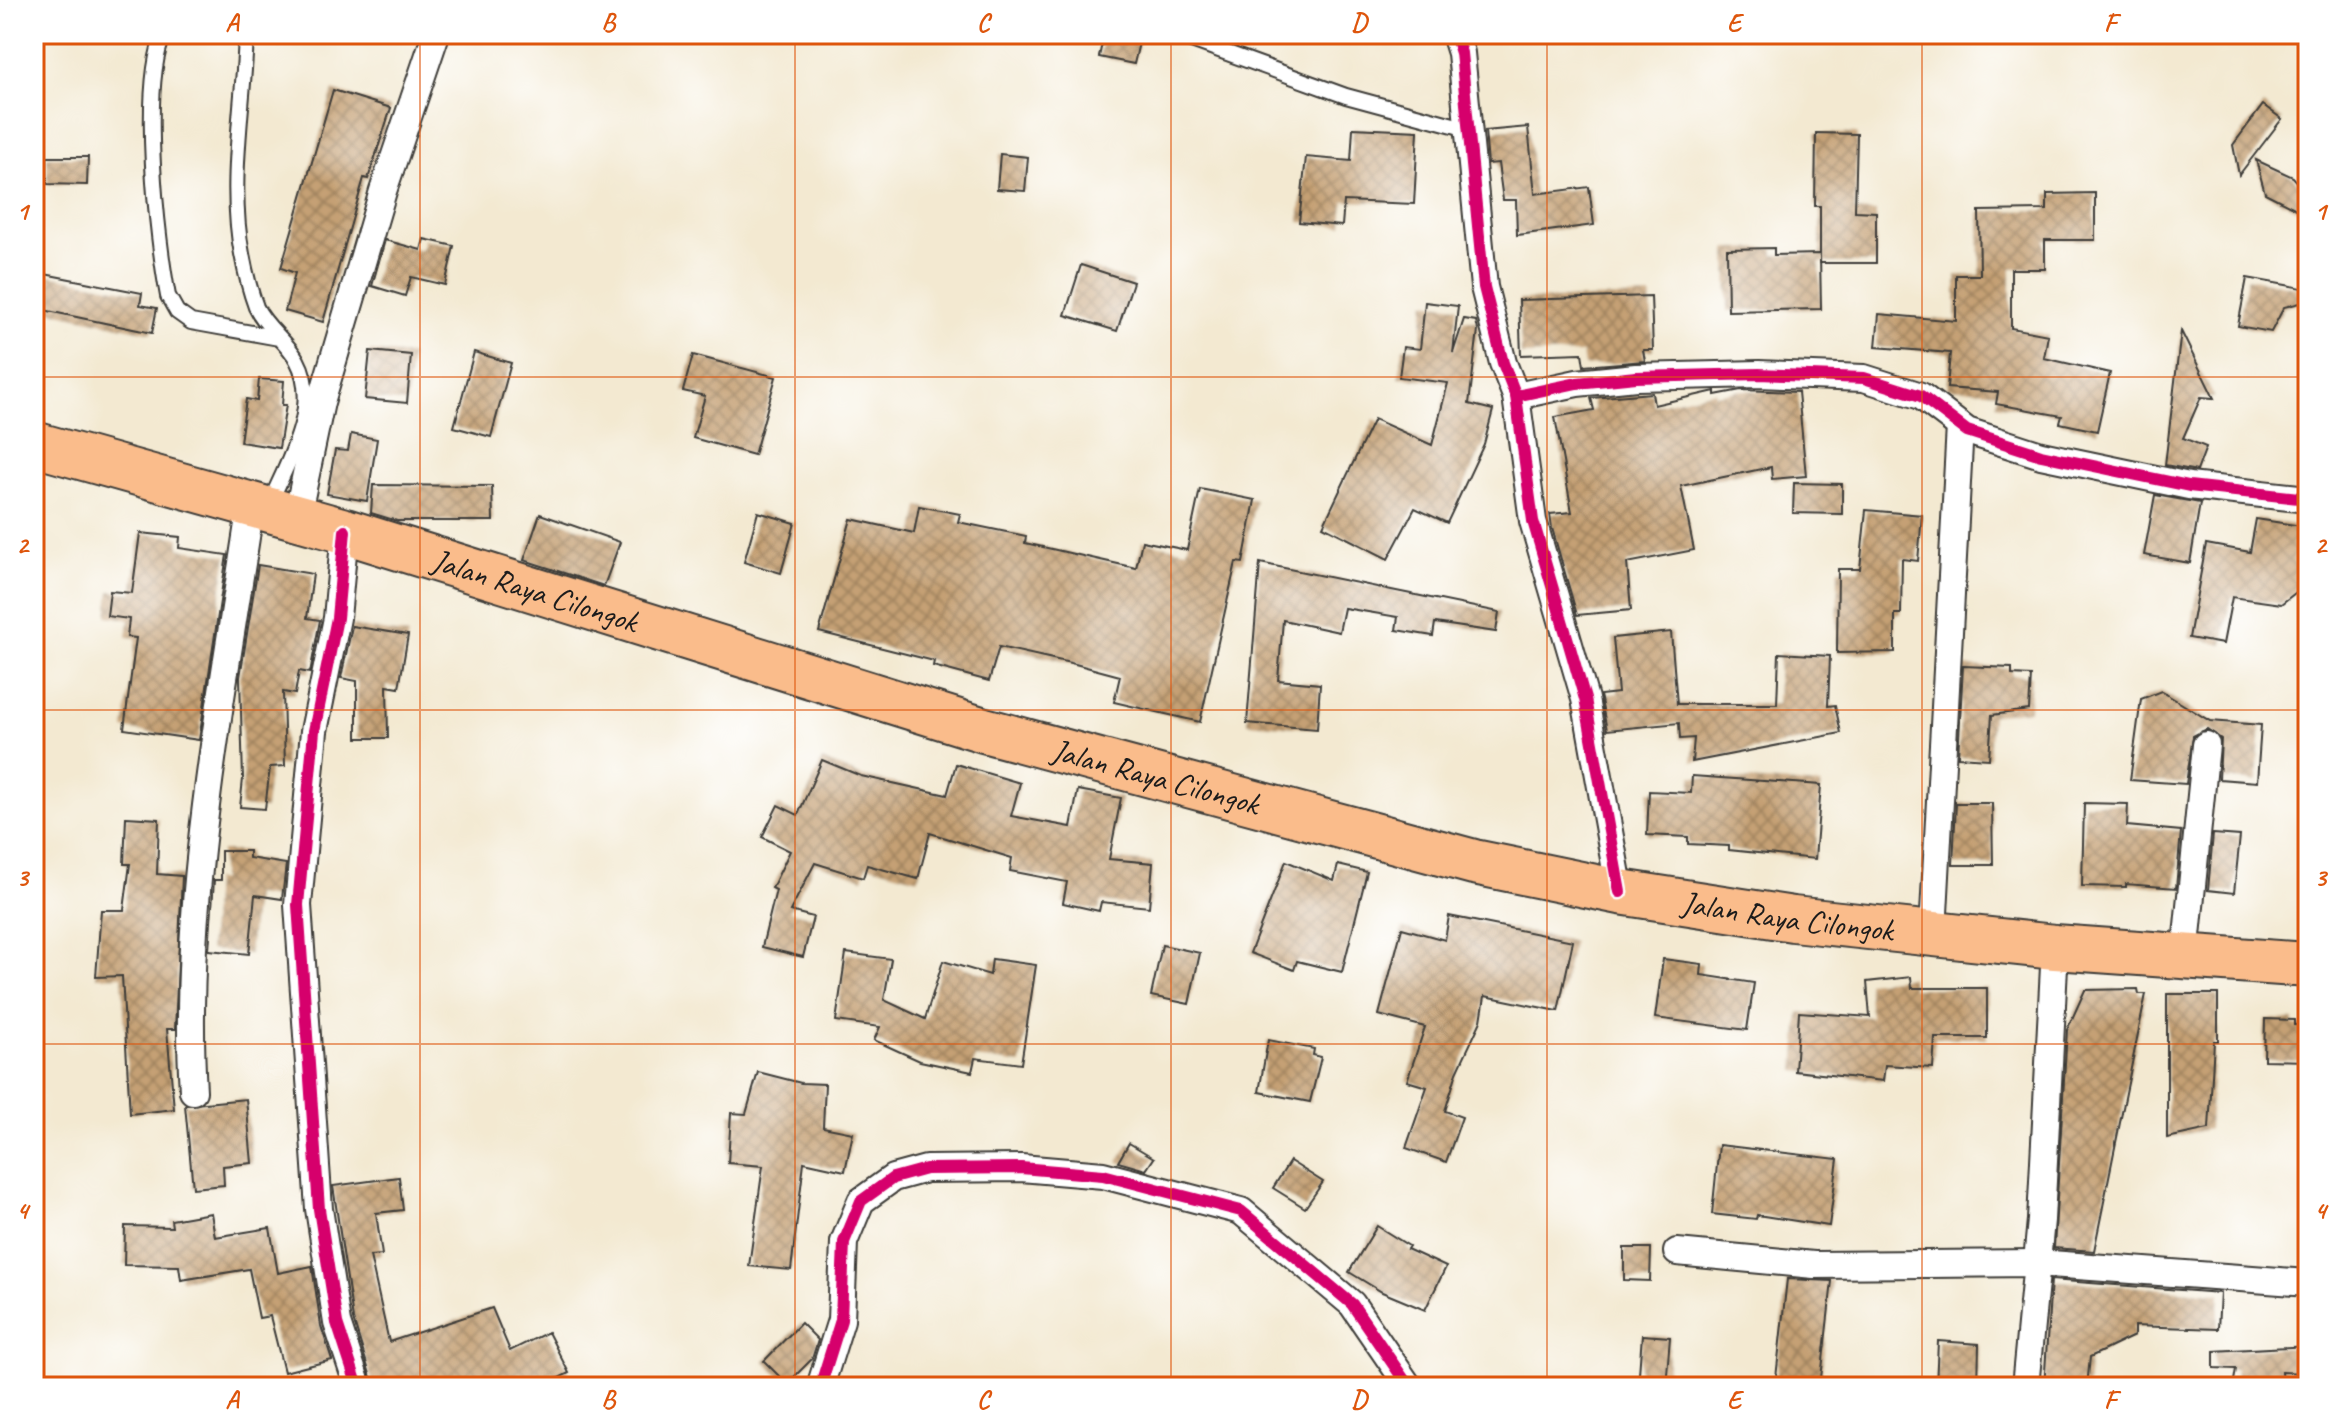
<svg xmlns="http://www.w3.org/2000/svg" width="2342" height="1421" font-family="Caveat,sans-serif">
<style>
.building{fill:url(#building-cross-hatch)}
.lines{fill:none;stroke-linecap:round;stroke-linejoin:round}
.lane-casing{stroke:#3c3b37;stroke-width:18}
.street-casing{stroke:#3c3b37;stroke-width:30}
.highway-casing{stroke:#3c3b37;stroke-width:48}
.lane{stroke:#fff;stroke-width:14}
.street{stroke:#fff;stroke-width:26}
.highway{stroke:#fabc8b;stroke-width:44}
.cycleway-casing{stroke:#fff;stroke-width:17}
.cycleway{stroke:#d6006c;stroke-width:12}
.grid{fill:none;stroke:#de560d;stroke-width:2;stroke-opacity:0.55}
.labels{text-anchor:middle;stroke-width:6;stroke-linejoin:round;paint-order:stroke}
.street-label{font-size:32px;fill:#1c1c1c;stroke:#fff}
.neatline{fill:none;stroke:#de560d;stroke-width:3}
.grid-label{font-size:26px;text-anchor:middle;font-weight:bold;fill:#de560d}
</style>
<defs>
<pattern id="building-cross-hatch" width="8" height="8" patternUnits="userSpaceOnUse" patternTransform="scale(2)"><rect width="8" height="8" fill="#c5a074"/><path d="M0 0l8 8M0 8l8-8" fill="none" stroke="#9f825e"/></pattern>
</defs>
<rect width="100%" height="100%" fill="#fff"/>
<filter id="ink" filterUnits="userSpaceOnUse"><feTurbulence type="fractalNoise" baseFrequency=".0125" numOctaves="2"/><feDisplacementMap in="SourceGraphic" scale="16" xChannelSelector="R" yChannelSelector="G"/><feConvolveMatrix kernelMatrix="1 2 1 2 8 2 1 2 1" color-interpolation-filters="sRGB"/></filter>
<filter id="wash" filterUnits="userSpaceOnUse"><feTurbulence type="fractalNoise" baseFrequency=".006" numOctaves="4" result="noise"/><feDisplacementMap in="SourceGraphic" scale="32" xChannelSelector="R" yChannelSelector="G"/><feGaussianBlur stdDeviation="1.8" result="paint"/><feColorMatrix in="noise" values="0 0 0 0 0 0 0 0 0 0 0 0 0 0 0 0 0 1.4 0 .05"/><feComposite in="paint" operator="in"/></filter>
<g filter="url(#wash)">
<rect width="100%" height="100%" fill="#f3e9d1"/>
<g id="blocks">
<!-- building -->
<g class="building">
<path d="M1104,34h37l-7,30 -35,-7z"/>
<path d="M333,90l58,18 -23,71 -4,-1 -41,144 -38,-11 10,-38 -14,-5z"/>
<path d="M2263,105l19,14 -43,56 -6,-30z"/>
<path d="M1528,127l7,67 54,-7 5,38 -77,10 -1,-35h-13l-5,-37 -10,1 -3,-33z"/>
<path d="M1353,128l65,3 -4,73 -70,-3 -2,25 -43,-4 7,-65 45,4z"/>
<path d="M1816,133l41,1 -2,77 21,1v51h-56v-57h-5z"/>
<path d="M1000,154l28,3 -3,34 -28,-2z"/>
<path d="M47,157h41l-1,28 -40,-1z"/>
<path d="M2256,160l37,17 15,17v21l-43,-22z"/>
<path d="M2095,193v47h-50v29h-34v59l37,7 -4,23 66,15 -13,58 -37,-8 2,-7 -66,-12 2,-12 -51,-4 3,-35 -74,-6 3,-33 77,7v-46h24l-1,-64 68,-1v-16z"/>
<path d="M424,239l30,7 -9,39 -34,-8 -6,19 -33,-10 13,-46 36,10z"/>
<path d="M1774,248v7l46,-1 1,55 -93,2 -1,-62z"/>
<path d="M1081,265l52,17 -16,49 -52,-16z"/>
<path d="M34,272l108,21 -2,12 17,3 -5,25 -118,-25z"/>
<path d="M2247,278l61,11v12l-24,6 -13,25 -33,-6z"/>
<path d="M1651,296l2,54h-10l2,11 -61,5 -2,-13 -61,2 -2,-55z"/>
<path d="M1425,302l33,4 -5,47 11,-34 12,2 2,9 -9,74 24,6 -9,34 -37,79 -32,-15 -27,51 -65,-33 51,-107 58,26 16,-62 -49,-6 4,-30 17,2z"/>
<path d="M2181,331l33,67 -13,-1 -18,41 23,9 -9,24 -32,-6z"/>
<path d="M370,351l41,4 -4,48 -42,-4z"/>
<path d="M474,352l37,11 -20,74 -37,-10z"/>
<path d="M693,355l83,22 -22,78 -61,-17 12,-42 -22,-5z"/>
<path d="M259,379l25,2 -2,24h4l-7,43 -39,-6 6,-43 11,2z"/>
<path d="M1741,390l57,2 8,84 -34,3 -1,-12 -90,19 13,64 -67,13 4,47 -54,5 -25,-87 -2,-14 22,-2 -17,-95 39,-7 -3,-12 61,-5 2,12 61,-14v4z"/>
<path d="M351,434l26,5 -10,62 -40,-7 8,-44 13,1z"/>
<path d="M1794,483l48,1v30l-49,-1z"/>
<path d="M373,485l119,1 1,35h-96l-26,-8z"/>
<path d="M1200,489l55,11 -12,63 -7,-1 -36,160 -86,-20 6,-26 -45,-12 -76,-17 -10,34 -56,-15 1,-5 -115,-29 32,-113 63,14 5,-27 41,8 -2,8 68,14 -1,7 111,25 6,-27 45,9z"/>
<path d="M2155,495l45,8 -10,60 -46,-8z"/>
<path d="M1866,510l56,5 -4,46 -16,-2 -1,55h-6v38l-58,1 1,-84h22z"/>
<path d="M758,512l37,11 -14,50 -37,-11z"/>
<path d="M540,514l80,28 -16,44 -80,-26z"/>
<path d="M2256,519l52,8 -4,59 -23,18 -49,-7 -9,47 -34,-6 17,-94 44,8z"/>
<path d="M140,533l40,4 -1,11 48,7 -28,185 -75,-11 12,-91 -9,-1 2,-18 -22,-3 3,-25 22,2z"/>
<path d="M1260,563l239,49 -3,20 -61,-9 -2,13 -37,-6 2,-13 -54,-9 -5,24 -56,-12 -5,60 42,4 -3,45 -70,-6z"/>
<path d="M258,565l55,9 -6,44 13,2 -10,53 -11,-2 -4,23 -12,-2 2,74 -15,1 -5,42 -25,-2 3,-28 -3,-102z"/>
<path d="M352,626l56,9 -9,53 -12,-2 1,52h-31v-57l-16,-3z"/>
<path d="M1671,632l6,72h100l2,-51 51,3 -2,50 7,-1 6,28 -149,29 2,-24 -14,1 -1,-16 -72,7 -7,-35 18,-2 -5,-55z"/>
<path d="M1963,666l49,2v7l19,1 -2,34 -37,5 -3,44 -31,-2z"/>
<path d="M2161,691l49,30 51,4 -4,57 -38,-3 2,-40 -14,-10 -14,7 -7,48 -56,-4 11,-81z"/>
<path d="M822,760l39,16 86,19 9,-31 64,19 -9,33 60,11 7,-37 43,8 -12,61 44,4 -4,44 -48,-5 -2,9 -36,-8 4,-21 -57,-11 2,-13 -82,-25 -12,46 -51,-14 -4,13 -48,-15 -25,48 23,6 -10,40 -41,-10 14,-57 -4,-2 18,-37 -28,-14 16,-32 20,10z"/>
<path d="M1692,776l129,9 -6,74 -86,-9v-4l-41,-2v-7l-41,-2 2,-44 42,2z"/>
<path d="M1956,803h36l1,62h-40z"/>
<path d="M2084,803l44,1 -1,22 54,5 -5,57 -50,-4v3l-44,-1z"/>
<path d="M126,817l33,2 -2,55 25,2 -7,153h-8l7,80 -44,5 -8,-138 -26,1 5,-67h23l6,-46h-6z"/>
<path d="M2213,834l27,2 -6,57 -26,-3z"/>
<path d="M221,851h28v7l37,6 -4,35 -27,-4 -6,59 -40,-4 5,-70h7z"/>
<path d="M1286,861l48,20 4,-16 29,7 -25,100 -45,-11 -3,9 -44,-17z"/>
<path d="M1449,916l124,25 -15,70 -73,-15 -4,25 -24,51 -12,39 17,6 -16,45 -40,-14 21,-61 -20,-6 18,-54 -46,-12 23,-87 43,12z"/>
<path d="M1162,945l38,8 -11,51 -38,-8z"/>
<path d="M846,953l45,6 -7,41 41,19 18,-58 47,14 2,-16 44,6 -15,99 -46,-6 -3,14 -52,-11 -46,-21 6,-13 -44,-6z"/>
<path d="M1663,959l39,5 -1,11 53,8 -7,47 -92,-12z"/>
<path d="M1911,977l1,11h75v50h-52l-2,30 -48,-3 -2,16 -88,-10 4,-59 71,5 -3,-35z"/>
<path d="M2138,989l1,5h7l-52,257 -40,-3 13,-218 18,-40z"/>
<path d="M2167,994h51v47h-4l-5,88 -42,9z"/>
<path d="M2265,1019l29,1v5h14v36l-44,-1z"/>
<path d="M1268,1040l46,9 -1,6 8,2 -11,45 -51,-10z"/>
<path d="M758,1072l43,11 24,1 -2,43 30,6 -8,38 -41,-9 -13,108 -42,-4 14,-100 -35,-3 3,-50 15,1z"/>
<path d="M246,1099l6,64 -29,3 1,19 -31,3 -8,-83z"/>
<path d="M1129,1143l25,15 -8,12 -28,-8z"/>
<path d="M1719,1145l119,14 -9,67 -72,-11 -1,4 -44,-5z"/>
<path d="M1290,1161l33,21 -18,26 -32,-20z"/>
<path d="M399,1177l4,33 -27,3 6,42 -12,1 19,86 103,-34 18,43 38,-19 21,41 -28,14h-167l-21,-68 -20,-133z"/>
<path d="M211,1213l4,24 55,-9 8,45 34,-7 9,60 11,34 -48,12 -14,-56 -11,2 -10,-49 -68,11 -2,-14 -55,-1 1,-39 47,1 -1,-7z"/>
<path d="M1377,1226l32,20 -2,3 39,18 -21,43 -43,-18 -33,-20z"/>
<path d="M1624,1248h27l-1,33 -26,-1z"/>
<path d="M1787,1279l45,2 -12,106h-45z"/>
<path d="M2051,1280l169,13 -2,36 -84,-3v10l-44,21 -3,30h-43z"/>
<path d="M801,1323l17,17 -6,19 -25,25 -23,-23z"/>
<path d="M1642,1335l28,2 -4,50h-28z"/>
<path d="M1938,1341l41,3 -1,43h-42z"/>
<path d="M2308,1346v27l-26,-1 1,15h-50l3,-18 -22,-1v-17z"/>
</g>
</g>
</g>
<g filter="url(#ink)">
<use href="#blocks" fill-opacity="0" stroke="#3c3b37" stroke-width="2"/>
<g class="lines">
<!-- lane casing -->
<g class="lane-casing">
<g id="lane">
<path d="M164,34c-24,51 -7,205 4,262l9,16 14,10 88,16"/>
<path d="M246,34c-2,71 -18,150 -4,220 3,16 8,37 14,53 9,20 31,34 41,53 25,46 -10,103 -28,145"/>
<path d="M1175,34l171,62 122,33"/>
</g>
</g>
<!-- street casing -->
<g class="street-casing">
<g id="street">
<path d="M1455,34l6,19 23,234 19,76 13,33 17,125 52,178 35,193"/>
<path d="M1516,396l61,-13 59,-6 123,-3 105,4 57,18 46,35 74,24 148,31 119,13"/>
<path d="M297,517l24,-115 62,-211 53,-157"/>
<path d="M345,531l-8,87 -23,113 -16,174 21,304 18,114 21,64"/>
<path d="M1933,932l27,-506"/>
<path d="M2185,956l21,-211"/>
<path d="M193,1091c-12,-191 30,-396 58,-587"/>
<path d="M1677,1252l137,13 223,-2 271,20"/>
<path d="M820,1387l21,-67 3,-78 17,-41 32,-23 33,-9 95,-1 82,7 138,36 111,93 57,83"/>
<path d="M2025,1387l16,-167 14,-273"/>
</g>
</g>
<!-- highway casing -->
<g class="highway-casing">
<g id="highway">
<path id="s1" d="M34,444l311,87 639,199 490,132 146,30 173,27 262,28 253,18"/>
</g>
</g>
<!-- lane -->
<use href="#lane" class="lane"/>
<!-- street -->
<use href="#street" class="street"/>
<!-- highway -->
<use href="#highway" class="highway"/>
<!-- cycleway casing -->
<g class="cycleway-casing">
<g id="cycleway">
<path d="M1455,34l6,19 23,234 19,76 13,33 17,125 52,178 35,193"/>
<path d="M1516,396l61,-13 59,-6 123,-3 105,4 57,18 46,35 74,24 148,31 119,13"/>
<path d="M345,531l-8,87 -23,113 -16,174 21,304 18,114 21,64"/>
<path d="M820,1387l21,-67 3,-78 17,-41 32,-23 33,-9 95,-1 82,7 138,36 111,93 57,83"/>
</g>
</g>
<!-- cycleway -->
<use href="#cycleway" class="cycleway"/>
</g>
</g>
<!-- grid -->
<path class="grid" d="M420,34v1353M795,34v1353M1171,34v1353M1547,34v1353M1922,34v1353M34,377h2274M34,710h2274M34,1044h2274"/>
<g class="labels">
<!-- street labels -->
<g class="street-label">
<text dy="11" stroke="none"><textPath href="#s1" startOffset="522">Jalan Raya Cilongok</textPath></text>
<text dy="11" stroke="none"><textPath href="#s1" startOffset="1170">Jalan Raya Cilongok</textPath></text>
<text dy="11" stroke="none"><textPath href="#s1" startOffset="1818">Jalan Raya Cilongok</textPath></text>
</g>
</g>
<!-- margin -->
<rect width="2342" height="1421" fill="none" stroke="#fff" stroke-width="88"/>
<rect x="44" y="44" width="2254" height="1333" class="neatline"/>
<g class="grid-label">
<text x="232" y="31">A</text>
<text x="608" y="31">B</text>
<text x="983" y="31">C</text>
<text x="1359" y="31">D</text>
<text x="1734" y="31">E</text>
<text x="2110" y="31">F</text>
<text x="22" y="220">1</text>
<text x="2320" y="220">1</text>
<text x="22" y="553">2</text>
<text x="2320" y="553">2</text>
<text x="22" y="886">3</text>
<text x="2320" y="886">3</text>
<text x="22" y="1219">4</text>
<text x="2320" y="1219">4</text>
<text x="232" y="1408">A</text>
<text x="608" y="1408">B</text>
<text x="983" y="1408">C</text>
<text x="1359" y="1408">D</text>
<text x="1734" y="1408">E</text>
<text x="2110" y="1408">F</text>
</g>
</svg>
